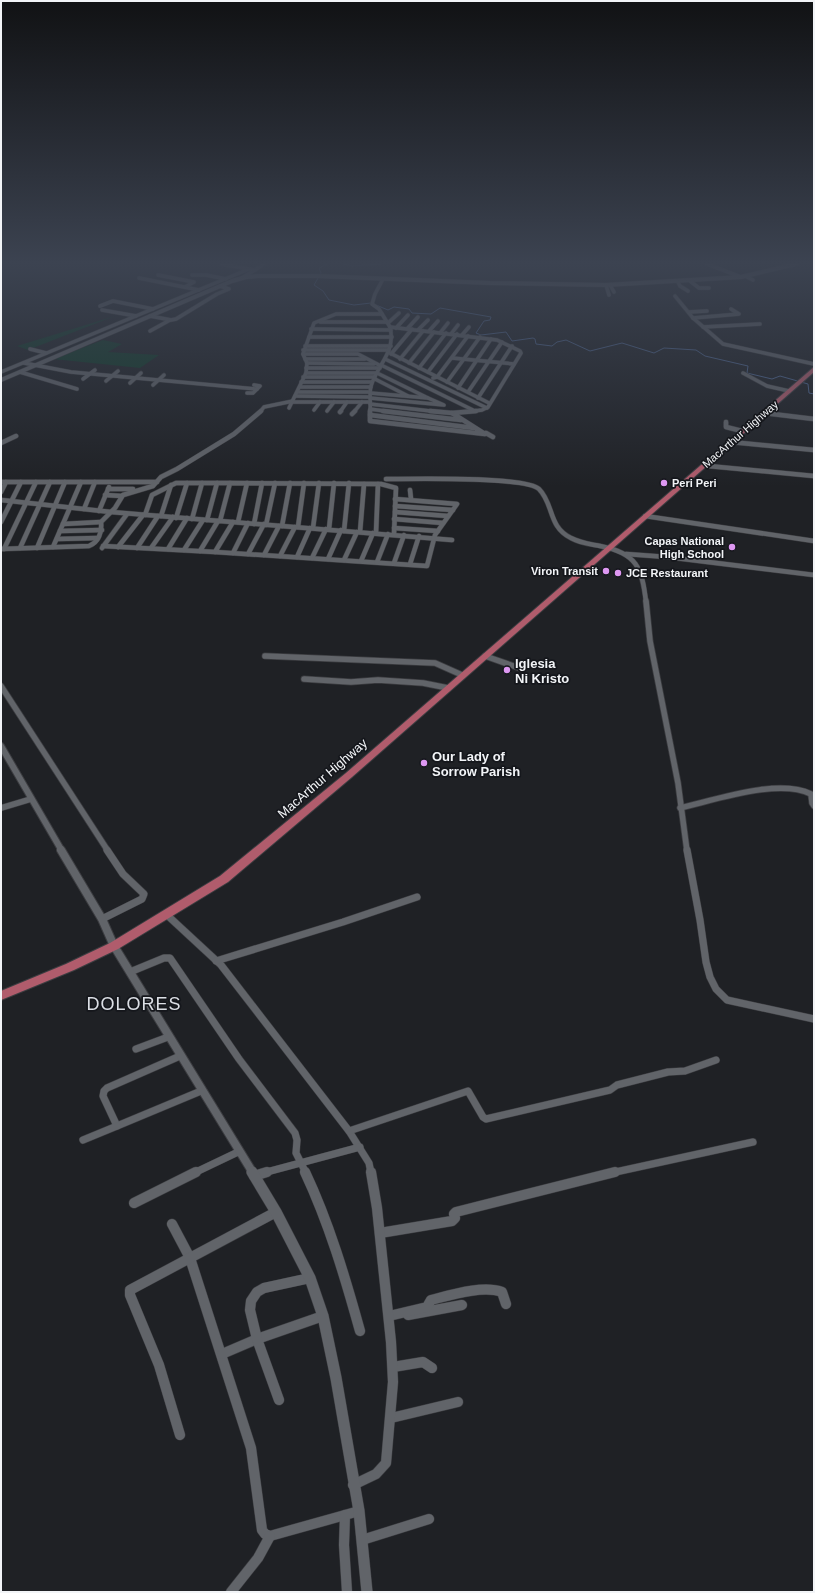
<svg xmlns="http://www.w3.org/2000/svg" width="815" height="1593" font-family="Arial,sans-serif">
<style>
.green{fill:#0f3927}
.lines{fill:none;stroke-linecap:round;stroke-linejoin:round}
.stream{stroke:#4d658f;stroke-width:1}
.minor-far4-casing{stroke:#3c3d41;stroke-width:4.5}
.minor-far3-casing{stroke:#3c3d41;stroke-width:5.5}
.minor-far2-casing{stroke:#3c3d41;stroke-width:7}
.minor-far1-casing{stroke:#3c3d41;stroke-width:8}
.minor-casing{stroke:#3c3d41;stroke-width:11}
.tertiary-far3-casing{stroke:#3c3d41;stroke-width:5}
.tertiary-far2-casing{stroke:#3c3d41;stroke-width:8}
.tertiary-far1-casing{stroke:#3c3d41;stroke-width:10}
.tertiary-casing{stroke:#3c3d41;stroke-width:12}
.trunk-casing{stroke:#3c3d41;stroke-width:2}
.minor-far4{stroke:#616469;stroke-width:3.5}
.minor-far3{stroke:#616469;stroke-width:4.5}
.minor-far2{stroke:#616469;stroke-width:5.5}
.minor-far1{stroke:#616469;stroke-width:7}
.minor{stroke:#616469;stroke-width:10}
.tertiary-far3{stroke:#616469;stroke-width:4}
.tertiary-far2{stroke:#616469;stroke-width:6}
.tertiary-far1{stroke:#616469;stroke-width:8}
.tertiary{stroke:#616469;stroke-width:11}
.trunk{fill:#b05c6c;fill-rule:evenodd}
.poi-dot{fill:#de98f2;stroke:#15171c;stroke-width:1.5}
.labels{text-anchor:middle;stroke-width:3.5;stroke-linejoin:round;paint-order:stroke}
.far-street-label{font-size:11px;fill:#f2f4f7;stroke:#15171c}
.far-poi-label{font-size:11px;font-weight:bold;fill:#f2f4f7;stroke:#15171c;text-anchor:start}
.poi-label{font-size:13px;font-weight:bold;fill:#f2f4f7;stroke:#15171c;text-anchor:start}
.street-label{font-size:13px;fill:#f2f4f7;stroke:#15171c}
.near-quarter-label{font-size:18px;letter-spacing:1px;fill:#dcdfe5;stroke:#15171c}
</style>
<rect width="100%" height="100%" fill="#1f2125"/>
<!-- green -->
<g class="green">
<path d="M115,316l-87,34 -11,-4z"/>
<path d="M103,340l19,4 -14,8 51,3 -19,13 -87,-9z"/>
</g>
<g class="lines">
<!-- stream -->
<g class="stream">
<path d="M327,264l-8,4 2,5 -7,12 9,6 6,9 25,5 17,-2"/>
<path d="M343,264l9,2 30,-2"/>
<path d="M376,305l12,5 6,-3 15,2 3,4 19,1 9,-6 51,9 -1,3 -6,1 -8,12 5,2 25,-3 6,9 21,-3 2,1 1,5 16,2 5,-4 9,-2 24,11 32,-8 32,10 10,-5 32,2 9,6 43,10 -1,7 25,6 8,-3 28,8 1,9 5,1"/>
</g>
<!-- minor-far4 casing -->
<g class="minor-far4-casing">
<g id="minor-far4">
<path d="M221,264l34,6"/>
<path d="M707,264l34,13"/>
<path d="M158,275l36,7 -9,5"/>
<path d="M192,275h14l20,4"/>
<path d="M745,276l8,4"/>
<path d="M139,278l60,12"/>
<path d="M242,278l22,-14"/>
<path d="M383,279l-8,15 -3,10 7,5 11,18"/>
<path d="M690,281l9,7h10"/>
<path d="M678,282l2,4 8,5"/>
<path d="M606,285l3,10"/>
<path d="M610,285l4,7"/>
<path d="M675,296l18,22 30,26 91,20"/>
<path d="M100,306l13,-5 40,8"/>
<path d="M102,310l34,6"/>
<path d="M689,312l18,-1"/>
<path d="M150,316l21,4 5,-1 41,-25 12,-5 -9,-3"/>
<path d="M693,318l46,-4 -8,-5"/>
<path d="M320,322h67"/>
<path d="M388,323l11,-10"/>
<path d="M390,327l107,13 23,11 1,2 -33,54 -6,3 -16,2"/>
<path d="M703,327l57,-3"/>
<path d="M396,328l12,-13"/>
<path d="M311,329l80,1"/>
<path d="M407,329l11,-12"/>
<path d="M418,330l10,-10"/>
<path d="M150,331l20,-11"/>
<path d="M429,331l9,-10"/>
<path d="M440,333l8,-10"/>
<path d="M451,334l7,-9"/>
<path d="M462,335l7,-8"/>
<path d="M309,337h83"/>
<path d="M305,346h86"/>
<path d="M30,349l16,4"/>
<path d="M303,350h86"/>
<path d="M388,352l101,51"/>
<path d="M303,354h55l23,12"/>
<path d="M391,354l21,-25"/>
<path d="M452,358l62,6"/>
<path d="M305,359h60"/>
<path d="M385,359l102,49"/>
<path d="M400,359l23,-28"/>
<path d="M24,363l47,9 186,17"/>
<path d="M307,363l67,1"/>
<path d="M409,363l25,-31"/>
<path d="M381,365l92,45"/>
<path d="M306,368h74"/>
<path d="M419,368l27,-35"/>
<path d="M1,372l248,-103"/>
<path d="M20,372l57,17"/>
<path d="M428,372l29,-38"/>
<path d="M306,373h71l51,25 -58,-5"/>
<path d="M743,373l24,13 22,5"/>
<path d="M303,377h72"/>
<path d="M433,378l4,-1 31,-41"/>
<path d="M83,379l12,-9"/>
<path d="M375,379l33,17"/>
<path d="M106,381l12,-10"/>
<path d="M301,382h71"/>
<path d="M447,382l33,-45"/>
<path d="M130,383l11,-10"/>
<path d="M153,385l11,-10"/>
<path d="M300,387h71"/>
<path d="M458,388l33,-49"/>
<path d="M298,392h72"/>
<path d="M468,392l34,-50"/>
<path d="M247,393h6l7,-7 -6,-1"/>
<path d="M295,396l75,1"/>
<path d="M370,398l74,7 -16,-7"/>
<path d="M478,398l34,-52"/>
<path d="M292,402h78"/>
<path d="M370,404l69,8"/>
<path d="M289,408l17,-35 1,-10 -4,-9 11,-31 22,-9h46"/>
<path d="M370,409l22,3"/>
<path d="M314,410l6,-8"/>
<path d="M327,411l7,-9"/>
<path d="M260,412l4,-5 29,-6"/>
<path d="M340,412l7,-10"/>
<path d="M354,412l8,-10"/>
<path d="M370,412c1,-8 -1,-19 1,-26 7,-22 25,-34 19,-59"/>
</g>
</g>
<!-- minor-far3 casing -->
<g class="minor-far3-casing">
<g id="minor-far3">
<path d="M370,411v10l115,13 -33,-21 24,-2"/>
<path d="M383,411l78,9"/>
<path d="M430,411l22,2"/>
<path d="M340,412l1,-1"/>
<path d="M764,413l50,6"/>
<path d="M352,414l3,-3"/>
<path d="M370,415l104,13"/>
<path d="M726,422v5l16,4"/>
<path d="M486,433l7,4"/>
<path d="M731,442l83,8"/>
<path d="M1,443l15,-7"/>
<path d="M708,466l106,10"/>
<path d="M386,479c24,0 140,-3 153,10 15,15 9,38 32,49 9,5 19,6 29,8 37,7 42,22 46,56"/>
<path d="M1,482h156"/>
<path d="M108,489h25"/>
<path d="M410,490l1,9"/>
<path d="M1,492l5,-10"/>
<path d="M105,495l17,1"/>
<path d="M1,500l110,12 341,28"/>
<path d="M395,506l58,4"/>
<path d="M84,509l11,-27"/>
<path d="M99,511l10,-24"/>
<path d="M395,512l53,4"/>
<path d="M145,515l7,-20 24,-12h54"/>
<path d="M161,516l10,-31"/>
<path d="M645,516l169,25"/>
<path d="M176,518l11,-35"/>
<path d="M192,519l10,-36"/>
<path d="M394,519l49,4"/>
<path d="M207,520l10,-37"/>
<path d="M220,521l10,-38 151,1 15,4 -2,46"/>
<path d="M1,522l20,-40"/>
<path d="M238,522l9,-39"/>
<path d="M63,524l38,-2"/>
<path d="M254,524l8,-41"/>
<path d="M266,525l9,-42"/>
<path d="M282,526l8,-43"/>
<path d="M298,527l6,-44"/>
<path d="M313,528l6,-45"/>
<path d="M394,528l44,3"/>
<path d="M329,529l5,-46"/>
<path d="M60,531l42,-1"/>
<path d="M344,531l5,-48"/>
<path d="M360,532l4,-48"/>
<path d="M376,533l2,-49"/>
<path d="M57,539l41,-1"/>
<path d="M103,546l112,6 18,-30"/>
<path d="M53,547l28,-65"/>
<path d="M118,547l25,-32"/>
<path d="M20,548l30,-66"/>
<path d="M37,548l28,-66"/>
<path d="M102,548l25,-34"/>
<path d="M137,548l21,-32"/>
<path d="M151,548l22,-31"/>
<path d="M1,549l88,-3c10,-4 13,-14 12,-24l14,-14 8,-13 30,-9 8,-9 16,-8 57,-35 27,-23"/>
<path d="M4,549l32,-67"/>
<path d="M168,549l19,-31"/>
<path d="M184,550l19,-30"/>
<path d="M200,551l18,-30"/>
<path d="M215,552l212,14 8,-31 22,-31 -62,-5"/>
<path d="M233,553l15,-30"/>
<path d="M248,554l16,-30"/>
<path d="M626,554l41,3 147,18"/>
<path d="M264,555l15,-29"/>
<path d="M280,556l15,-29"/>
<path d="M297,557l13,-29"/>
<path d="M312,558l14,-29"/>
<path d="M328,559l13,-29"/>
<path d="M344,560l13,-28"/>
<path d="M361,561l12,-28"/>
<path d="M377,562l11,-28"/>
<path d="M394,563l10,-28"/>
<path d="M410,564l9,-28"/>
</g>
</g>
<!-- minor-far2 casing -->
<g class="minor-far2-casing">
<g id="minor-far2">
<path d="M646,601l4,40 28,142 9,68"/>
<path d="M265,656l170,7 27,12"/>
<path d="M485,656l37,13"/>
<path d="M304,679l47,3 27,-2 45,3 25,5"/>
<path d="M1,686l107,165"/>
<path d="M1,808l30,-9"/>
<path d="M680,808c35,-8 98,-30 131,-14l1,9 2,3"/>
</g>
</g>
<!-- minor-far1 casing -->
<g class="minor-far1-casing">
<g id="minor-far1">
<path d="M687,850l13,70 6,42 4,15 6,12 11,11 87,19"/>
<path d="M167,915l54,50 128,166 20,32 2,10"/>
<path d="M102,919l40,-20 2,-5 -21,-20 -16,-24"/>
<path d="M216,961l127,-39 74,-25"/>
<path d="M130,972l34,-14h6l69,101 56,74 2,7 -1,13 10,20"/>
<path d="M136,1049l32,-12"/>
<path d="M180,1056l-73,32 -3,3 -1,5 14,30 84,-35"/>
<path d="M349,1131l119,-40 15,26 3,2 124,-29 7,-5 51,-13 17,-1 31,-11"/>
<path d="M83,1140l34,-14"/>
<path d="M194,1173l44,-21"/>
<path d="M263,1173l97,-26"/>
<path d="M611,1173l142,-31"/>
</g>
</g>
<!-- minor casing -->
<g class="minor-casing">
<g id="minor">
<path d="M305,1172c24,51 40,105 55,159"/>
<path d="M254,1176l13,-4"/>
<path d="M134,1203l62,-31"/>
<path d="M172,1224l18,34 61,190 11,82 3,4 5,2 75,-21"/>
<path d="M380,1233l72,-12 3,-3 -1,-4 2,-2 159,-40"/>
<path d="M408,1315l54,-10"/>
<path d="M389,1316l38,-9 4,-7c20,-5 52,-15 71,-8l4,12"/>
<path d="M222,1354l35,-15 66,-23"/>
<path d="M393,1367l30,-5 9,6"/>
<path d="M279,1400l-22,-61 -7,-29 1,-9 6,-9 7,-4 46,-10"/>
<path d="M391,1418l67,-16"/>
<path d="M180,1435l-21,-70 -29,-70v-5l146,-78"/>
<path d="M353,1485l23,-11 10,-11 7,-81 -2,-40 -14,-134 -6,-36"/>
<path d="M362,1540l67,-21"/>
<path d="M231,1592l27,-34 12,-22"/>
<path d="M347,1592l-3,-47 1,-30 14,-4"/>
</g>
</g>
<!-- tertiary-far3 casing -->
<g class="tertiary-far3-casing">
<path id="tertiary-far3" d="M1,380l231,-99 14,-4 12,-1h60l172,7 116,2 135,-8 55,-13"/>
</g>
<!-- tertiary-far2 casing -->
<g class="tertiary-far2-casing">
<path id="tertiary-far2" d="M1,746l61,105"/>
</g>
<!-- tertiary-far1 casing -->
<g class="tertiary-far1-casing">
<path id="tertiary-far1" d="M61,850l41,69 12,27 139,227"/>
</g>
<!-- tertiary casing -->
<g class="tertiary-casing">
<path id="tertiary" d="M252,1172l24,40 34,66 13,38 13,62 23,133 8,81"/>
</g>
<!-- trunk casing -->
<g class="trunk-casing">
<path id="trunk" d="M814,367v5l-462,405 -124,105 -110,67 -44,21 -73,30v-9l65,-27 44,-21 110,-67 126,-103z"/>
</g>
<!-- minor-far4 -->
<use href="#minor-far4" class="minor-far4"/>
<!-- minor-far3 -->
<use href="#minor-far3" class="minor-far3"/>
<!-- minor-far2 -->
<use href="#minor-far2" class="minor-far2"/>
<!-- minor-far1 -->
<use href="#minor-far1" class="minor-far1"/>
<!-- minor -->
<use href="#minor" class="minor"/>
<!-- tertiary-far3 -->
<use href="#tertiary-far3" class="tertiary-far3"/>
<!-- tertiary-far2 -->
<use href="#tertiary-far2" class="tertiary-far2"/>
<!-- tertiary-far1 -->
<use href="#tertiary-far1" class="tertiary-far1"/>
<!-- tertiary -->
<use href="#tertiary" class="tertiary"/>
<!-- trunk -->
<use href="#trunk" class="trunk"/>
</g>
<!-- sky -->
<linearGradient id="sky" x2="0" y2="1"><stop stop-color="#111214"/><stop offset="0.54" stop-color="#3c4351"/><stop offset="1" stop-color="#3c4351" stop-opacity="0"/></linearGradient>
<rect width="815" height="487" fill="url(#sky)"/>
<!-- markers -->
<g class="poi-dot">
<circle cx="664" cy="483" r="4"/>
<circle cx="732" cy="547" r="4"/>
<circle cx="606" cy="571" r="4"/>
<circle cx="618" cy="573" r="4"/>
<circle cx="507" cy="670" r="4"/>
<circle cx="424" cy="763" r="4"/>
</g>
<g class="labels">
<!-- far-street labels -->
<g class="far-street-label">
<text transform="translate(740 434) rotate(-41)" y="4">MacArthur Highway</text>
</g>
<!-- far-poi labels -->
<g class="far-poi-label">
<text x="672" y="487">Peri Peri</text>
<text x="724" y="545" text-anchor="end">Capas National<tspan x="724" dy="13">High School</tspan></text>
<text x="598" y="575" text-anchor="end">Viron Transit</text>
<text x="626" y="577">JCE Restaurant</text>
</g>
<!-- poi labels -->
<g class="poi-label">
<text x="515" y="668">Iglesia<tspan x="515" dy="15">Ni Kristo</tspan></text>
<text x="432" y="761">Our Lady of<tspan x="432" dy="15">Sorrow Parish</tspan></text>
</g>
<!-- street labels -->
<g class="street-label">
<text transform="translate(322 778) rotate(-41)" y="5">MacArthur Highway</text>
</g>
<!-- near-quarter labels -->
<g class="near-quarter-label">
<text x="134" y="1010">DOLORES</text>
</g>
</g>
<!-- border -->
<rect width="815" height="1593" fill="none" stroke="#f2f4f7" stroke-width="4"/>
</svg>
